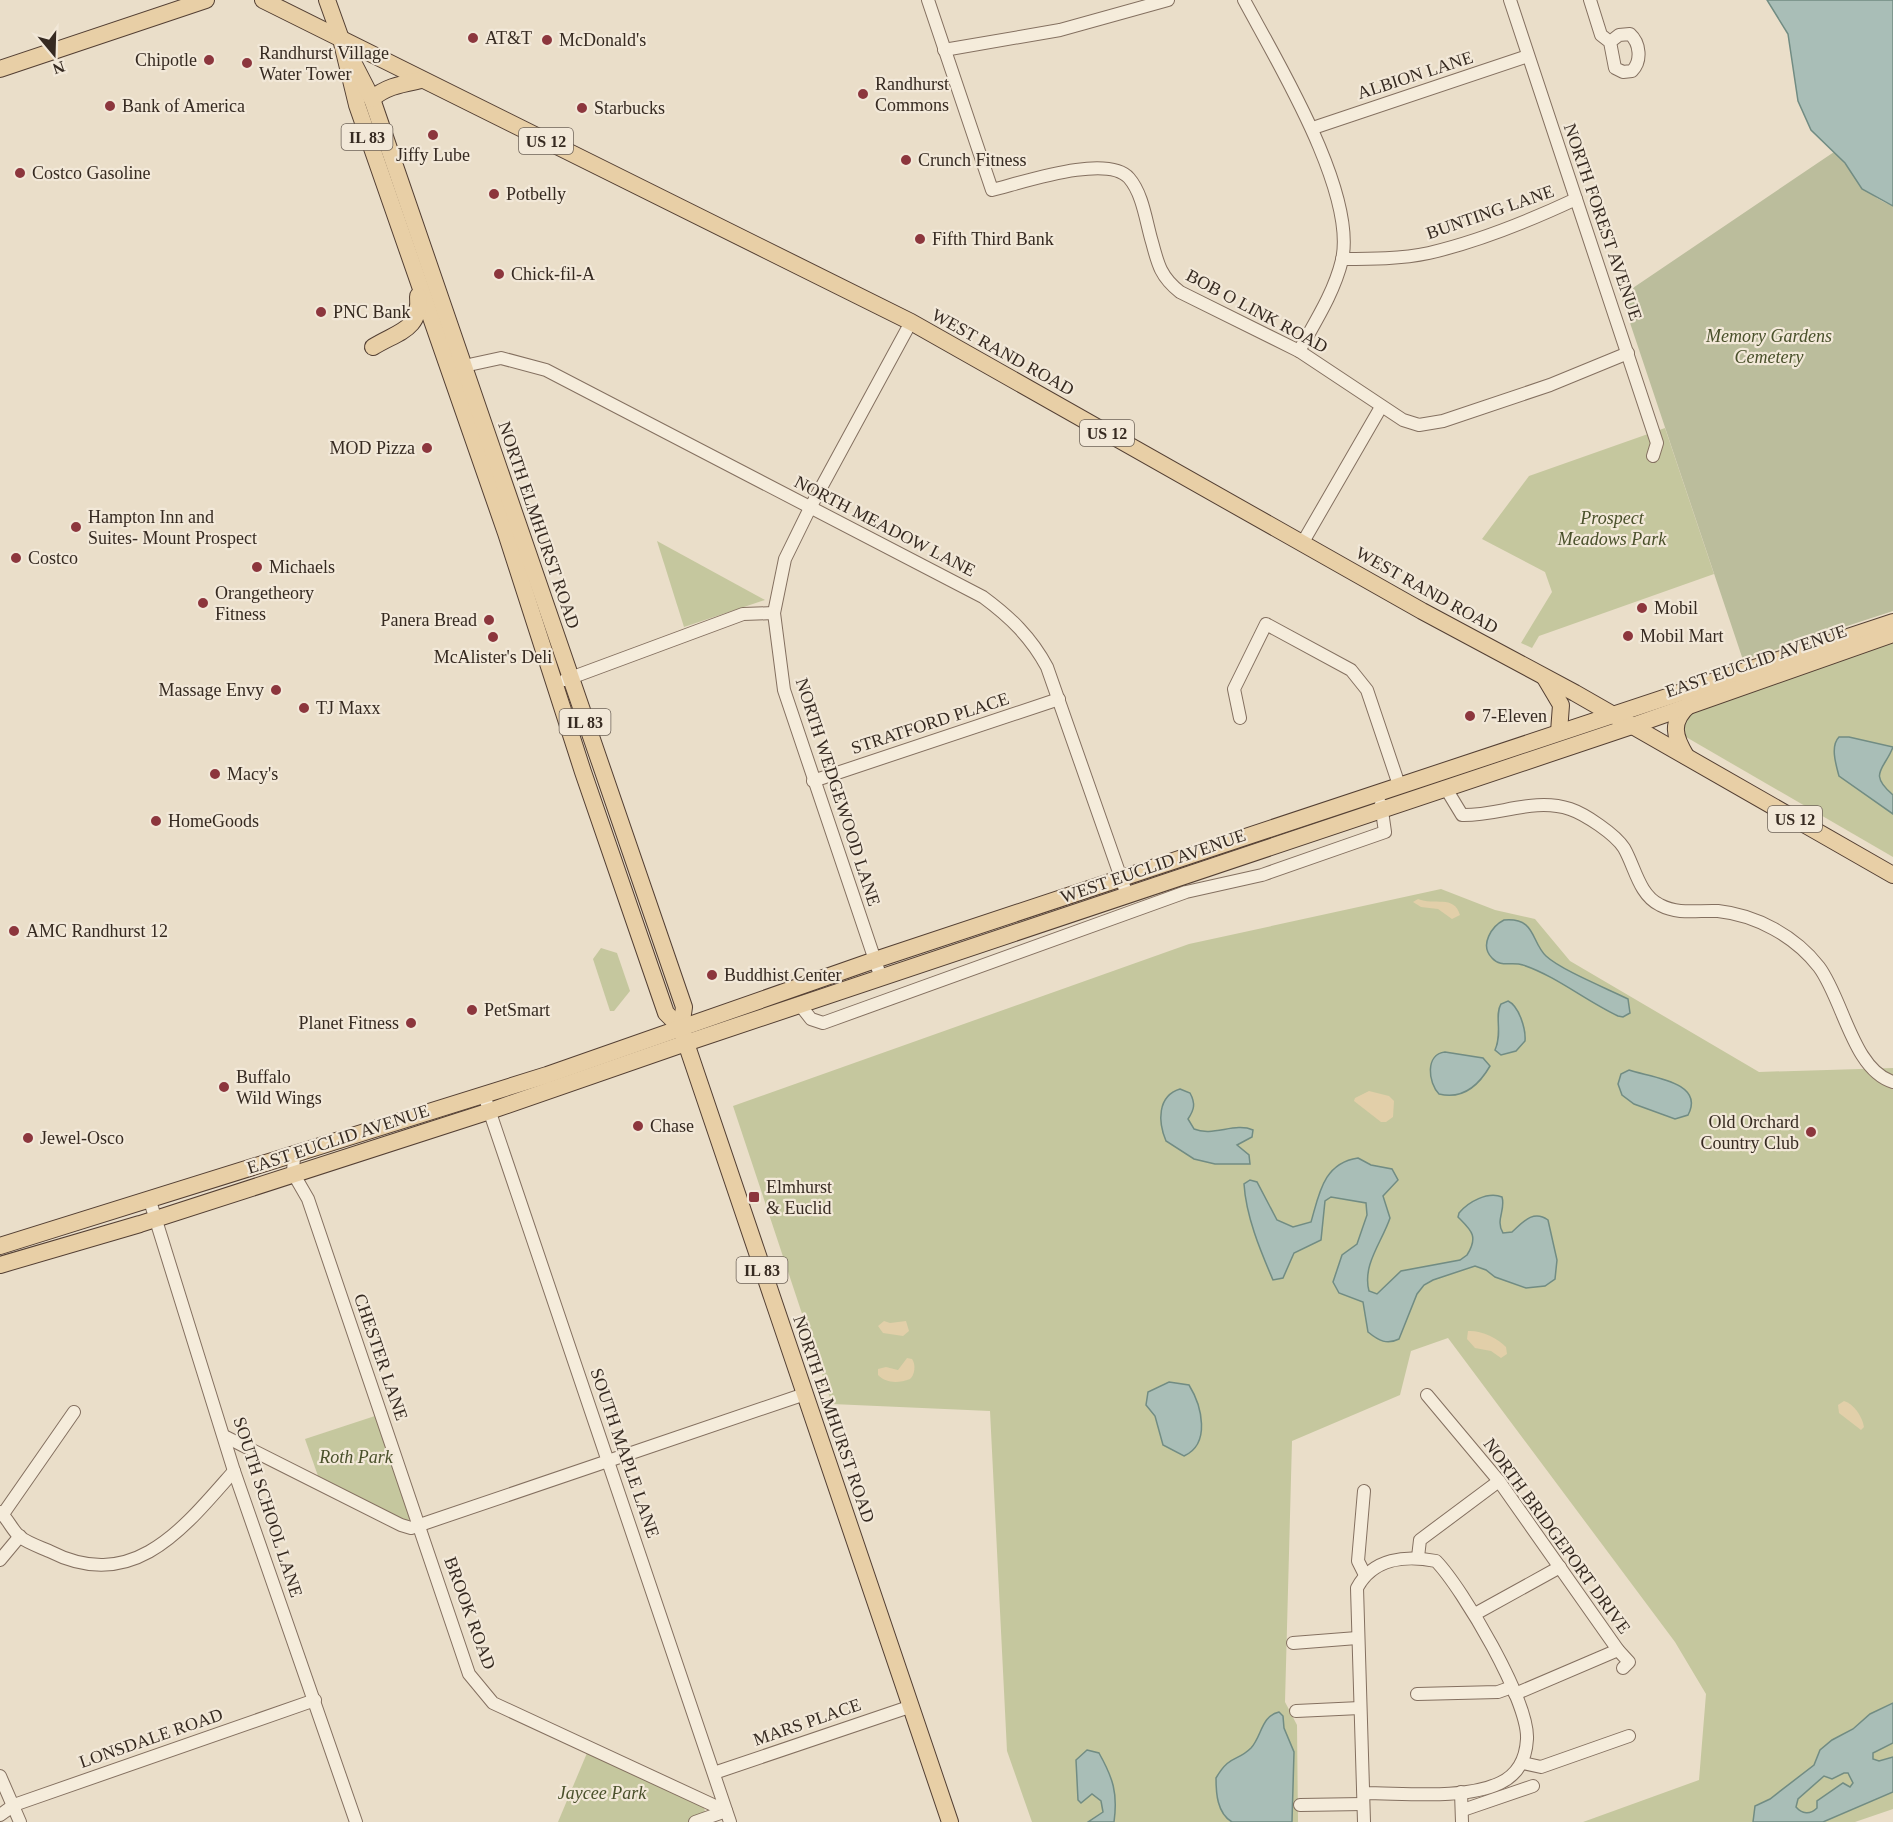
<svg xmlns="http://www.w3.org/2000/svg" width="1893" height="1822" font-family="Georgia,serif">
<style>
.green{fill:#c5c79e}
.sand{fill:#e2cfa9}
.cemetery{fill:#bbbd9c}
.water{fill:#a9beb7;stroke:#718c83;stroke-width:1.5;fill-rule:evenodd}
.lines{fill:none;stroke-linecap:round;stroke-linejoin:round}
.minor-casing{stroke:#847060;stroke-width:14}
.major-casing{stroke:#533f33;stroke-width:18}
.minor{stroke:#f5ecdb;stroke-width:12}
.major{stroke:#e8cfa6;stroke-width:16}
.poi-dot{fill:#8c363d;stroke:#f2e8d8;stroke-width:2}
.labels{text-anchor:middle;stroke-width:4.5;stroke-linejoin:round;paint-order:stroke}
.shield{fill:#f2e8d8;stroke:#6e6358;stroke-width:1.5}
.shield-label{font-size:16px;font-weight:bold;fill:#362a21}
.poi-label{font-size:18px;fill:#362a21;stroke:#f2e8d8;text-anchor:start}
.street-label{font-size:18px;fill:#362a21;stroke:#f2e8d8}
.park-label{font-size:18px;font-style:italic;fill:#49502a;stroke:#f2e8d8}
</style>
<rect width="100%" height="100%" fill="#eadec9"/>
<!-- green -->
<g class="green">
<path d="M1665,428l49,146 -175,62 -7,12 -11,-5 31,-51 -7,-20 -63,-33 47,-63z"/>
<path d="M657,541l108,59 -81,27z"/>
<path d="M1893,642v215l-207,-120 -3,-13 4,-10z"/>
<path d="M1441,889l54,21 40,9 35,42 189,111 134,-4v741l-38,13h-272l116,-42 7,-86 -31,-52 -227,-304 -37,13 -11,44 -108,46 -7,261 12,23 1,97h-266l-25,-71 -17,-340 -158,-7 -99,-298 456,-162z"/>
<path d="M601,948l16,5 13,38 -16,20h-4l-17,-52z"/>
<path d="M378,1415l33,102 -4,5 -89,-46 -13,-37z"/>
<path d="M587,1753l117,54 1,5 -16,10h-131z"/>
</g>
<!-- sand -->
<g class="sand">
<path d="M1418,899c16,7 36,-5 42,16l-8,4 -14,-10 -17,-2 -8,-5z"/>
<path d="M1369,1091l20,5 5,5 -1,16 -7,5h-5l-27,-21 1,-3z"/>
<path d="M884,1321l6,2 16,-2 3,10 -6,5 -20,-3 -5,-7z"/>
<path d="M1468,1331c12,-1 30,7 38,16l1,7 -6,4 -10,-7 -16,-3 -8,-9z"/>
<path d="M907,1358l5,1c4,5 3,16 -2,20 -11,4 -23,5 -32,-4v-6l8,-2 12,3z"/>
<path d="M1844,1401c10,3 18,15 20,26l-3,3 -22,-17 -1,-8z"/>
</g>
<!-- cemetery -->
<path class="cemetery" d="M1834,152c24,23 26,41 59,54v405l-150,49 -122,-364z"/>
<!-- water -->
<g class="water">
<path d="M1767,0h126v206l-31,-17 -17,-26 -34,-33 -13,-29 -10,-67z"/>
<path d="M1839,737h10l44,10c-8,22 -26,26 0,48v19l-54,-38c-3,-11 -9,-30 0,-39z"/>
<path d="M1504,920c32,-3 27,22 42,36 15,14 62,33 82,43l2,14 -7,4 -5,-1c-32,-15 -62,-40 -95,-51 -11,-4 -22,3 -31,-7 -13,-13 0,-32 12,-38z"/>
<path d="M1508,1001c11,5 18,28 17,40l-9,10 -15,4 -6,-5c8,-18 -1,-34 6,-46z"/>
<path d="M1445,1052l38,6 7,8c-11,19 -27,34 -51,28 -11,-11 -14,-40 6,-42z"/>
<path d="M1629,1070c19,7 77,11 59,45l-13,4 -41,-15 -12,-9 -4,-11 3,-10z"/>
<path d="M1180,1089l10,4c6,11 4,17 -2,26l6,10c19,8 41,-7 59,1l-1,7 -15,8 12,10 1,9h-35l-21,-5 -28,-18c-8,-19 -9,-45 14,-52z"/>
<path d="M1358,1158l13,7 21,4 6,11 -15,16 7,22c-8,24 -28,47 -21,73l8,3 24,-23 59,-11 7,-5c12,-19 4,-25 -9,-38l1,-4c9,-11 29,-22 43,-16 4,13 -7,23 1,36l9,-1c10,-9 21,-23 36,-12l9,40 -2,19 -10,7 -19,2 -31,-11 -9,-7 -11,-4 -42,14 -9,5 -7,9 -18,45c-12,6 -20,2 -31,-7l-5,-30 -24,-9 -6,-11 9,-27 15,-11 10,-29 -1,-12 -35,-6 -6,4 -4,39 -27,13 -11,25 -10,2c-13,-30 -27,-64 -29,-96l6,-4 7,2 20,38 16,7 18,-5c8,-27 12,-59 47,-64z"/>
<path d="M1169,1382l20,3c13,21 22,59 -5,71l-21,-11 -8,-29 -9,-11 2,-13z"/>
<path d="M1893,1703v40l-20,10v6l6,2 14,-4v35l-70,30h-70l2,-16 15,-7 44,-34 6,-15 12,-10 21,-11 17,-15zM1844,1773h4l5,10 -3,4 -7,-4 -26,18v7c-7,7 -15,6 -21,-1l2,-8 26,-23 8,3z"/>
<path d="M1279,1712l4,4 1,12 10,24 -2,70h-60c-15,-9 -16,-29 -16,-44 14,-24 21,-16 35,-30 11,-12 10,-32 28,-36z"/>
<path d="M1087,1750l12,3c14,25 19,40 15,69h-26l15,-10 -2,-11 -9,-7 -11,9 -3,-3 -2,-40z"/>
</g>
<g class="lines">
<!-- minor casing -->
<g class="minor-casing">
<g id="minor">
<path d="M928,0l64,190c29,-7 115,-37 137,-12 14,16 17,44 23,64 6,23 9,35 28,50l119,59 104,69 16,5 24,-4 107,-36 78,-32"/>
<path d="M1244,0c32,60 113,192 98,260 -8,33 -27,62 -43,91"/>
<path d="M1510,0l147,443 -4,13"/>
<path d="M1590,0l11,35 9,7 5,26 8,4 9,-1c10,-10 8,-28 -2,-37l-11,1 -9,7"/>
<path d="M944,50l116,-20 108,-30"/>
<path d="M1313,128l215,-72"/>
<path d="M1342,259c29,0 59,0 87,-6 51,-12 100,-32 147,-54"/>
<path d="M464,366l37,-8 45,12 437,227c27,20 48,40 64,70l80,228"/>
<path d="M1303,542l78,-135"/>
<path d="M565,680l178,-66 31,-1"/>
<path d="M1240,718l-6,-29 32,-65 85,46 16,20 32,95"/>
<path d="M813,781l246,-82"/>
<path d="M1445,787l17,28c36,1 72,-18 108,-6 15,5 45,25 54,39 11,19 15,47 36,57 19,10 38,5 58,6 38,4 77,25 101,56 24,32 34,103 74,115"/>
<path d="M881,978l-97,-288 -10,-77 11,-54 25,-51 101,-186"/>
<path d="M800,1005l11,14 12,4 363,-131 76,-17 123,-43 -4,-28"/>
<path d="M484,1095l246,727"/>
<path d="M294,1156l-1,17 15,26 161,475 24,29 233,108"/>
<path d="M150,1201l84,270 122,351"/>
<path d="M1427,1395l72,86 119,169 11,12 -6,6"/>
<path d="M226,1437l175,88 10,3 394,-134"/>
<path d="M1364,1491l-6,70 7,14"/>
<path d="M0,1512c8,7 12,18 20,25 8,6 20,10 29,14 84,43 134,-22 185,-80"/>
<path d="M3,1514l71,-102"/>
<path d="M1418,1557l2,-17 79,-59"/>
<path d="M0,1560l20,-24"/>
<path d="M1475,1614l85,-47"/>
<path d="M1293,1643l64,-5"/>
<path d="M1417,1694l81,-2 14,-5"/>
<path d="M1515,1694l103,-44"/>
<path d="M1296,1711l64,-3"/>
<path d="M1523,1763l18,4 88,-31"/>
<path d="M714,1773l198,-67"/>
<path d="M0,1776l20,46"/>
<path d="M1461,1792l1,30"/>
<path d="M1300,1805l63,-1"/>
<path d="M1463,1810l70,-24"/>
<path d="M0,1815l14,-10 301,-105"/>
<path d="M695,1822l31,-11"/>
<path d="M1364,1822l-7,-234c16,-30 49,-33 79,-27 27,28 93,140 91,178 -1,19 -8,35 -27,44 -36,17 -95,10 -136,10"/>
</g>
</g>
<!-- major casing -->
<g class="major-casing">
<g id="major">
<path d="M263,0l648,322 511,289 153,82 318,182"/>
<path d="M327,0l14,39 16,66 149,428 77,239 83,241 15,15 5,15 264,779"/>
<path d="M354,64l18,35 312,908 -3,21"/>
<path d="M0,69l206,-69"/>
<path d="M372,99c14,-13 31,-15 50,-19"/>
<path d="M373,347c26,-16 48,-17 45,-51"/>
<path d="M1545,678l16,27 -2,27"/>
<path d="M1686,756c-12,-20 -16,-34 3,-51"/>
<path d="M0,1246l547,-171 328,-115 1018,-338"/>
<path d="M0,1265l140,-41 350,-113 196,-68 946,-317 261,-92"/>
</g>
</g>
<!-- minor -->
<use href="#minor" class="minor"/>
<!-- major -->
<use href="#major" class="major"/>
</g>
<!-- markers -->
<g class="poi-dot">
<circle cx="473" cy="38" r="6"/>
<circle cx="547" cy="40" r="6"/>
<circle cx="209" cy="60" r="6"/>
<circle cx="247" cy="63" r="6"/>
<circle cx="863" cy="94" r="6"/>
<circle cx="110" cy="106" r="6"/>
<circle cx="582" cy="108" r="6"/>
<circle cx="433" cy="135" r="6"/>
<circle cx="906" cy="160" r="6"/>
<circle cx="20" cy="173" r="6"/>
<circle cx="494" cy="194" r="6"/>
<circle cx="920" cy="239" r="6"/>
<circle cx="499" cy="274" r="6"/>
<circle cx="321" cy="312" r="6"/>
<circle cx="427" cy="448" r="6"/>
<circle cx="76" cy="527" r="6"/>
<circle cx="16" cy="558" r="6"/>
<circle cx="257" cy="567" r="6"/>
<circle cx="203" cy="603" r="6"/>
<circle cx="1642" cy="608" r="6"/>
<circle cx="489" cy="620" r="6"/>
<circle cx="1628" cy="636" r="6"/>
<circle cx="493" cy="637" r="6"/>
<circle cx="276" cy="690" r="6"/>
<circle cx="304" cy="708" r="6"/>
<circle cx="1470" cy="716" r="6"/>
<circle cx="215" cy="774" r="6"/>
<circle cx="156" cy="821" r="6"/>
<circle cx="14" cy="931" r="6"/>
<circle cx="712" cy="975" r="6"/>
<circle cx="472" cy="1010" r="6"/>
<circle cx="411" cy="1023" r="6"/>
<circle cx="224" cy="1087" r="6"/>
<circle cx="638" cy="1126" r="6"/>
<circle cx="1811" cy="1132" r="6"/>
<circle cx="28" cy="1138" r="6"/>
<rect x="748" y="1191" width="12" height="12" rx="3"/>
</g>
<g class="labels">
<!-- shield labels -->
<g class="shield">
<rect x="341.5" y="124" width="51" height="26" rx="4.5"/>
<rect x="519" y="128" width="54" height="26" rx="4.5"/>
<rect x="1080" y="420" width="54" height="26" rx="4.5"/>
<rect x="559.5" y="709" width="51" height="26" rx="4.5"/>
<rect x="1768" y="806" width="54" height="26" rx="4.5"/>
<rect x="736.5" y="1257" width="51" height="26" rx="4.5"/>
</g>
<g class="shield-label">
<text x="367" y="143">IL 83</text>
<text x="546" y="147">US 12</text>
<text x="1107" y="439">US 12</text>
<text x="585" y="728">IL 83</text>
<text x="1795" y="825">US 12</text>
<text x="762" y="1276">IL 83</text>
</g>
<!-- poi labels -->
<g class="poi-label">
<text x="485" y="44">AT&amp;T</text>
<text x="559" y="46">McDonald's</text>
<text x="259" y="59">Randhurst Village<tspan x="259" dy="21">Water Tower</tspan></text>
<text x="197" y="66" text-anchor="end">Chipotle</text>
<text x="875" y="90">Randhurst<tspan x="875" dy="21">Commons</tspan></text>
<text x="122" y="112">Bank of America</text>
<text x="594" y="114">Starbucks</text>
<text x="433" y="161" text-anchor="middle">Jiffy Lube</text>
<text x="918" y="166">Crunch Fitness</text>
<text x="32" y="179">Costco Gasoline</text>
<text x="506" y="200">Potbelly</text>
<text x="932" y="245">Fifth Third Bank</text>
<text x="511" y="280">Chick-fil-A</text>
<text x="333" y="318">PNC Bank</text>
<text x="415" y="454" text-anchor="end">MOD Pizza</text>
<text x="88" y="523">Hampton Inn and<tspan x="88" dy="21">Suites- Mount Prospect</tspan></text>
<text x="28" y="564">Costco</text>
<text x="269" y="573">Michaels</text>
<text x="215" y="599">Orangetheory<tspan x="215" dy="21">Fitness</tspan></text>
<text x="1654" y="614">Mobil</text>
<text x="477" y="626" text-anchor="end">Panera Bread</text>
<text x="1640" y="642">Mobil Mart</text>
<text x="493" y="663" text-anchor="middle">McAlister's Deli</text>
<text x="264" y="696" text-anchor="end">Massage Envy</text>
<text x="316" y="714">TJ Maxx</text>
<text x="1482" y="722">7-Eleven</text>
<text x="227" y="780">Macy's</text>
<text x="168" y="827">HomeGoods</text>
<text x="26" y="937">AMC Randhurst 12</text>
<text x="724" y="981">Buddhist Center</text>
<text x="484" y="1016">PetSmart</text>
<text x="399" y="1029" text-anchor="end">Planet Fitness</text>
<text x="236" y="1083">Buffalo<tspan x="236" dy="21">Wild Wings</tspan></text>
<text x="1799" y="1128" text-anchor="end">Old Orchard<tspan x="1799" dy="21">Country Club</tspan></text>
<text x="650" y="1132">Chase</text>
<text x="40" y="1144">Jewel-Osco</text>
<text x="766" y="1193">Elmhurst<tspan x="766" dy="21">&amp; Euclid</tspan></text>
</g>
<!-- street labels -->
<g class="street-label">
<text transform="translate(1415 75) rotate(-18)" y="6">ALBION LANE</text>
<text transform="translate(1490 212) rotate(-19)" y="6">BUNTING LANE</text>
<text transform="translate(1603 222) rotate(71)" y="6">NORTH FOREST AVENUE</text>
<text transform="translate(1257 311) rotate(28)" y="6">BOB O LINK ROAD</text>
<text transform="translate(1003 352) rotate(29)" y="6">WEST RAND ROAD</text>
<text transform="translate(539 525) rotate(71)" y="6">NORTH ELMHURST ROAD</text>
<text transform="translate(885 526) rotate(27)" y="6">NORTH MEADOW LANE</text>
<text transform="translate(1427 590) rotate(29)" y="6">WEST RAND ROAD</text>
<text transform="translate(1756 661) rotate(-19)" y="6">EAST EUCLID AVENUE</text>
<text transform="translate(930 723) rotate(-18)" y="6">STRATFORD PLACE</text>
<text transform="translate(838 792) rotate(72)" y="6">NORTH WEDGEWOOD LANE</text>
<text transform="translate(1153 866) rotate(-19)" y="6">WEST EUCLID AVENUE</text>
<text transform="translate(338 1139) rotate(-18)" y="6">EAST EUCLID AVENUE</text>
<text transform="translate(381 1357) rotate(71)" y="6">CHESTER LANE</text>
<text transform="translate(834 1419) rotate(71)" y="6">NORTH ELMHURST ROAD</text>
<text transform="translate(625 1453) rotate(71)" y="6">SOUTH MAPLE LANE</text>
<text transform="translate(268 1507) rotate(72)" y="6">SOUTH SCHOOL LANE</text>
<text transform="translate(1557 1536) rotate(54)" y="6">NORTH BRIDGEPORT DRIVE</text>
<text transform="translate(470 1613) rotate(70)" y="6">BROOK ROAD</text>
<text transform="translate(807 1722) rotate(-19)" y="6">MARS PLACE</text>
<text transform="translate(151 1738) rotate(-19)" y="6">LONSDALE ROAD</text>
</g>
<!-- park labels -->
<g class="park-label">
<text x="1769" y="342">Memory Gardens<tspan x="1769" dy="21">Cemetery</tspan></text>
<text x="1612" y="524">Prospect<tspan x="1612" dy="21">Meadows Park</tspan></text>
<text x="356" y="1463">Roth Park</text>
<text x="602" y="1799">Jaycee Park</text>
</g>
</g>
<!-- north arrow -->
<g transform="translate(54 54) rotate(161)" stroke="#f2e8d8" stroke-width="4.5" paint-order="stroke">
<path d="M0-4.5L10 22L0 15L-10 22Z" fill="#362a21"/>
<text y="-9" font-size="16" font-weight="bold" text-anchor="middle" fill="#362a21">N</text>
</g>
</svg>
